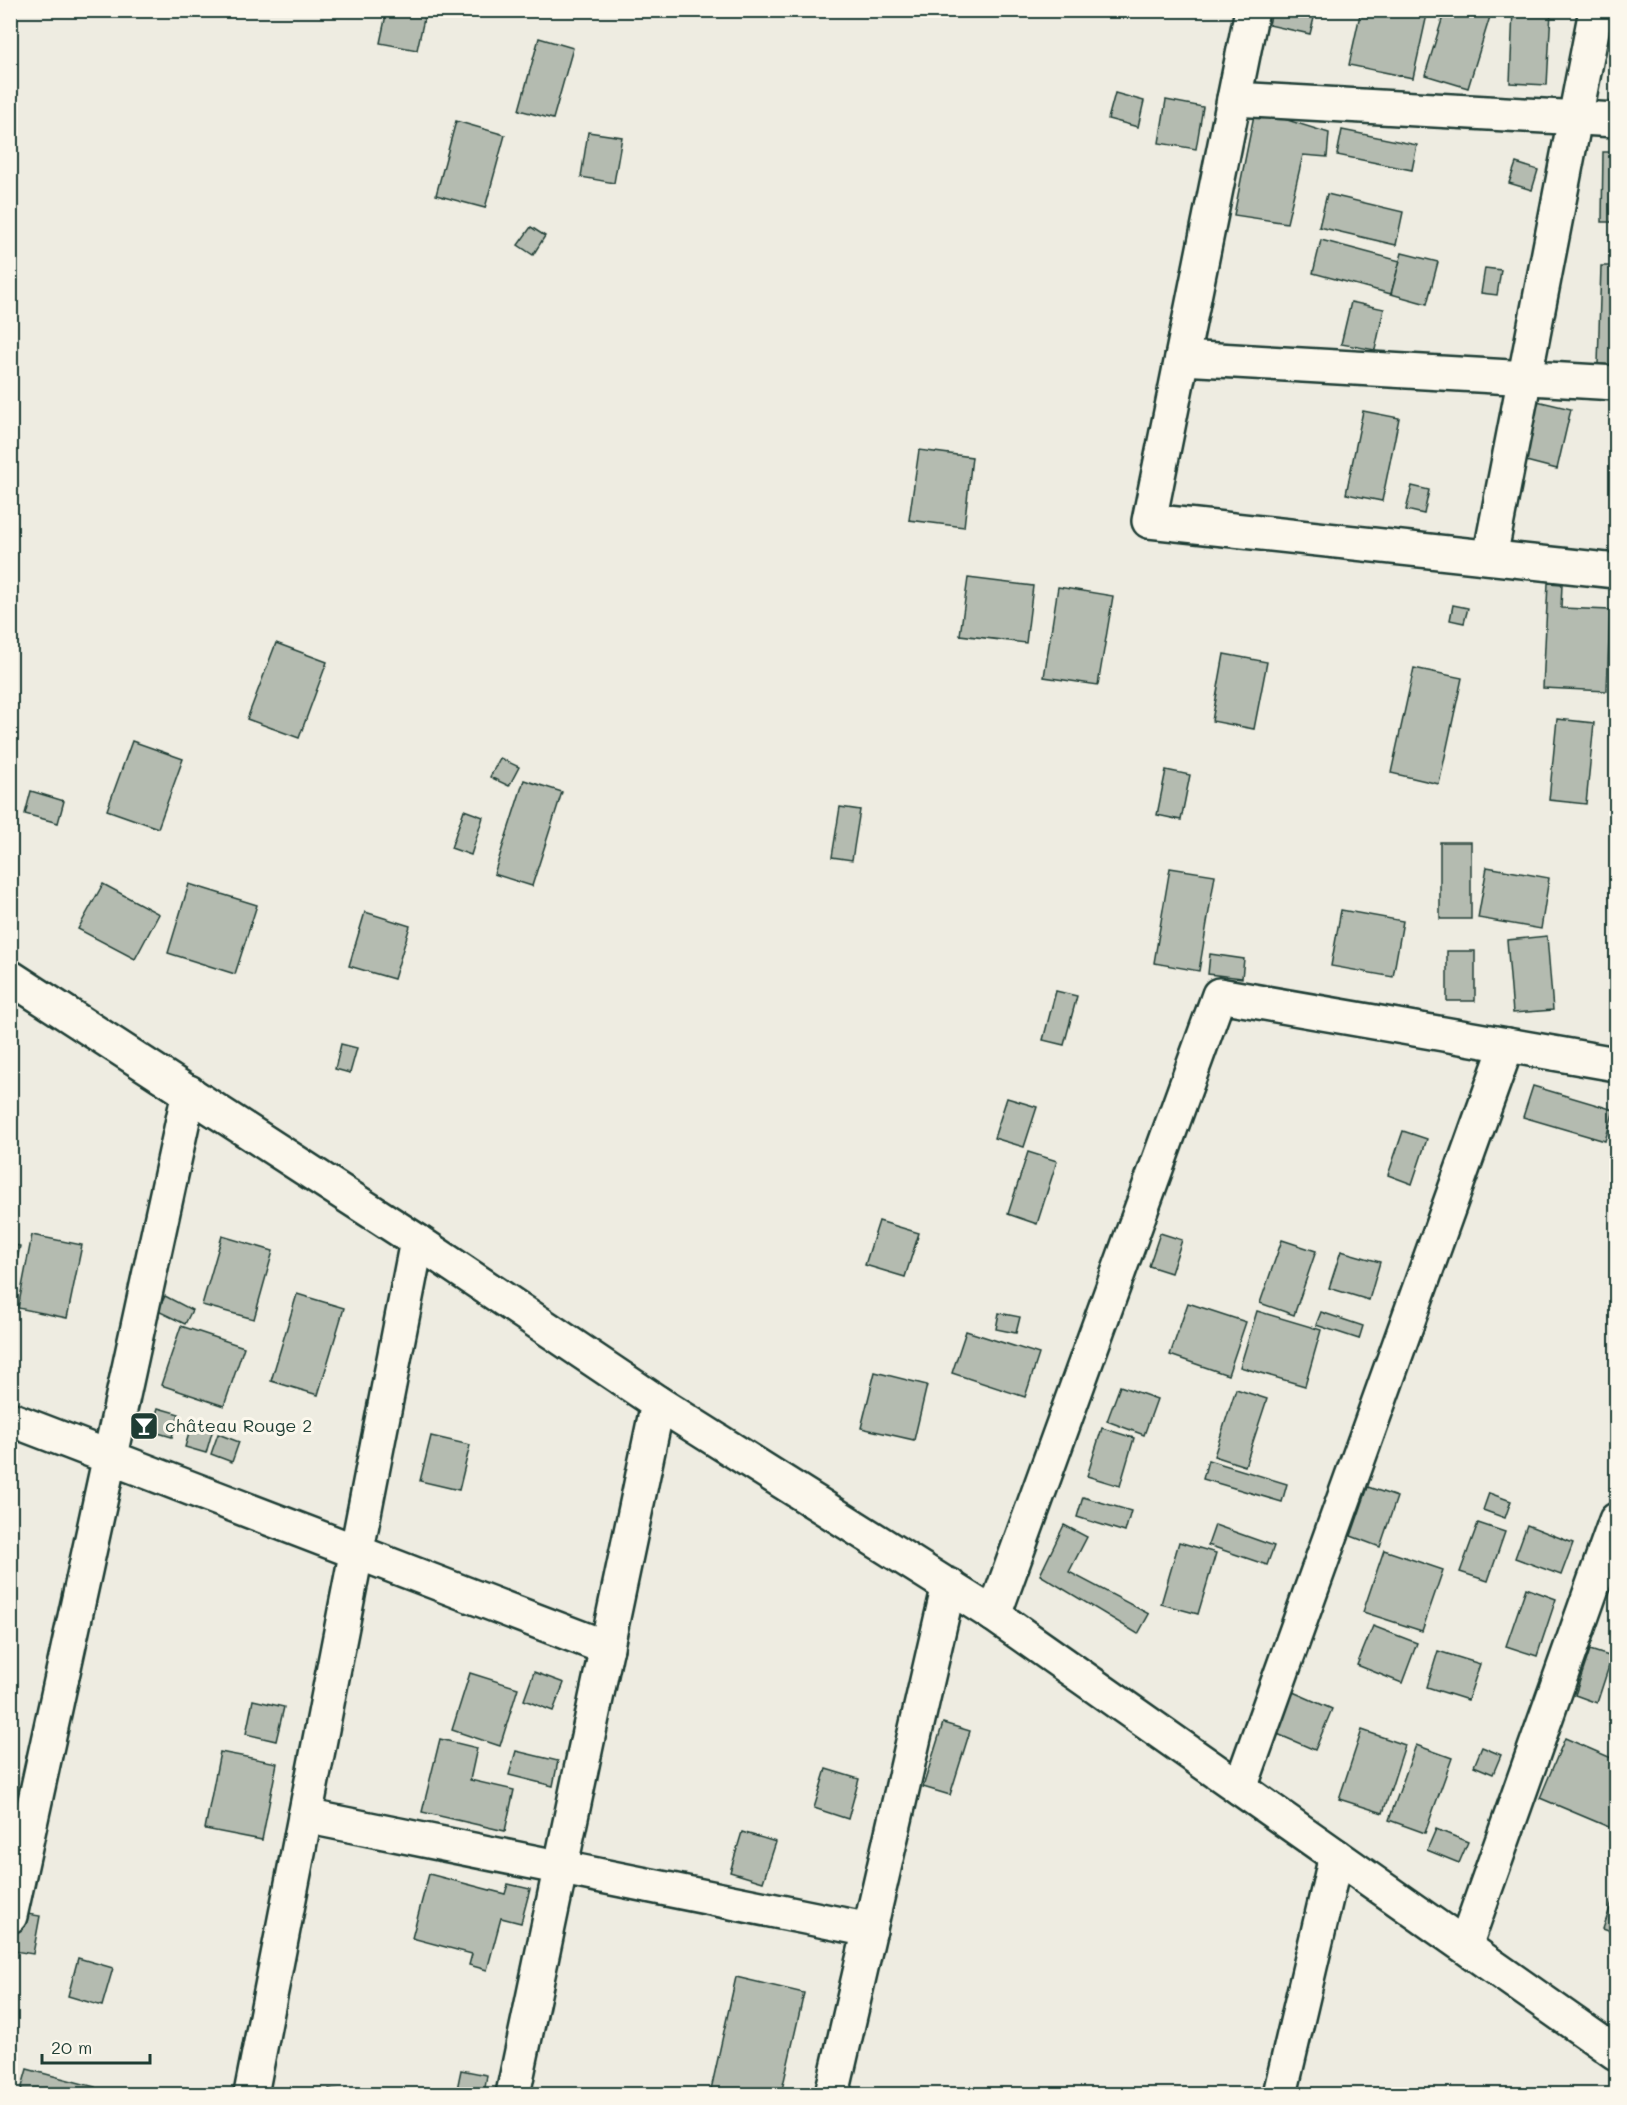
<svg xmlns="http://www.w3.org/2000/svg" width="1627" height="2105" font-family="Mali,sans-serif">
<style>
.building{fill:#b4bbb0;stroke:#1f3d34;stroke-width:1.5}
.lines{fill:none;stroke-linecap:round;stroke-linejoin:round}
.minor-casing{stroke:#1f3d34;stroke-width:38}
.minor{stroke:#fbf7ec;stroke-width:33}
.labels{text-anchor:middle;stroke-width:6;stroke-linejoin:round;paint-order:stroke}
.poi-label{font-size:18px;fill:#1f3d34;stroke:#fbf7ec;text-anchor:start}
</style>
<rect width="100%" height="100%" fill="#eeece1"/>
<filter id="ink" filterUnits="userSpaceOnUse"><feTurbulence type="fractalNoise" baseFrequency=".0167" numOctaves="2"/><feDisplacementMap in="SourceGraphic" scale="12" xChannelSelector="R" yChannelSelector="G"/><feConvolveMatrix kernelMatrix="1 2 1 2 8 2 1 2 1" color-interpolation-filters="sRGB"/></filter>
<g filter="url(#ink)">
<!-- building -->
<g class="building">
<path d="M387,10h39l-9,40 -37,-7z"/>
<path d="M1272,10h44l-6,24 -41,-9z"/>
<path d="M1361,10h67l-15,68 -64,-13z"/>
<path d="M1445,10h47l-24,78 -43,-13z"/>
<path d="M1513,10l38,1 -4,74 -37,-2z"/>
<path d="M539,38l34,10 -20,71 -34,-9z"/>
<path d="M1115,93l29,8 -6,26 -30,-8z"/>
<path d="M1166,100l37,7 -7,42 -37,-6z"/>
<path d="M1255,110l74,23 -2,24 -24,-2 -16,68 -53,-8z"/>
<path d="M456,121l49,14 -20,73 -49,-13z"/>
<path d="M1342,130l75,15 -5,25 -75,-15z"/>
<path d="M588,132l34,5 -8,46 -33,-6z"/>
<path d="M1603,152h13v70h-14z"/>
<path d="M1516,163l22,7 -6,20 -23,-7z"/>
<path d="M1327,194l76,18 -7,33 -77,-18z"/>
<path d="M531,227l14,9 -12,19 -15,-10z"/>
<path d="M1321,240l79,21 -9,33 -78,-21z"/>
<path d="M1402,253l36,9 -11,42 -36,-10z"/>
<path d="M1601,266h15v99l-18,-1z"/>
<path d="M1485,268l16,2 -4,25 -16,-2z"/>
<path d="M1351,302l33,7 -9,41 -34,-6z"/>
<path d="M1537,401l34,8 -14,60 -35,-9z"/>
<path d="M1363,411l36,7 -17,83 -36,-7z"/>
<path d="M919,450l53,7 -8,70 -55,-7z"/>
<path d="M1412,486l17,4 -5,24 -18,-4z"/>
<path d="M968,578l65,8 -7,57 -66,-8z"/>
<path d="M1548,583l14,1 -1,24 49,2 -3,81 -64,-3z"/>
<path d="M1058,587l55,9 -15,89 -54,-8z"/>
<path d="M1453,605l15,3 -4,15 -14,-3z"/>
<path d="M276,643l51,19 -28,76 -52,-19z"/>
<path d="M1224,654l43,8 -13,67 -42,-8z"/>
<path d="M1414,668l48,10 -23,106 -48,-11z"/>
<path d="M1557,719l37,4 -8,81 -37,-4z"/>
<path d="M132,741l51,18 -25,69 -51,-18z"/>
<path d="M500,758l19,9 -10,19 -19,-9z"/>
<path d="M1166,770l24,5 -9,45 -24,-5z"/>
<path d="M524,780l38,12 -30,94 -38,-12z"/>
<path d="M31,791l33,10 -6,22 -33,-9z"/>
<path d="M840,807l20,3 -8,50 -20,-3z"/>
<path d="M464,810l19,7 -12,38 -20,-7z"/>
<rect x="1440" y="842" width="31" height="77"/>
<path d="M1487,867l62,11 -8,51 -63,-11z"/>
<path d="M1170,868l45,7 -16,96 -45,-8z"/>
<path d="M103,884l56,30 -24,45 -57,-30z"/>
<path d="M189,884l68,21 -22,69 -67,-21z"/>
<path d="M1341,910l62,11 -10,56 -62,-11z"/>
<path d="M365,912l45,14 -16,53 -45,-13z"/>
<path d="M1547,936l6,74 -40,3 -6,-73z"/>
<rect x="1447" y="951" width="28" height="50"/>
<path d="M1210,954l34,5 -2,19 -34,-4z"/>
<path d="M1056,991l21,5 -13,49 -21,-5z"/>
<path d="M341,1044l16,4 -7,25 -15,-4z"/>
<path d="M1533,1086l81,24 -9,31 -82,-24z"/>
<path d="M1007,1098l30,9 -13,40 -30,-9z"/>
<path d="M1403,1131l24,8 -15,45 -24,-9z"/>
<path d="M1028,1152l29,9 -20,63 -29,-10z"/>
<path d="M879,1221l40,12 -14,44 -40,-12z"/>
<path d="M1160,1233l22,7 -11,33 -22,-7z"/>
<path d="M32,1235l50,10 -15,73 -49,-10z"/>
<path d="M222,1236l51,15 -19,68 -52,-14z"/>
<path d="M1282,1240l34,11 -22,64 -34,-12z"/>
<path d="M10,1244l10,2 -10,44z"/>
<path d="M1341,1251l39,11 -11,38 -40,-12z"/>
<path d="M297,1294l47,14 -26,87 -47,-14z"/>
<path d="M165,1296l27,14 -7,14 -27,-13z"/>
<path d="M1188,1303l58,19 -18,53 -58,-20z"/>
<path d="M1257,1311l64,19 -16,56 -65,-19z"/>
<path d="M1321,1312l42,14 -4,13 -43,-14z"/>
<path d="M999,1313l21,4 -4,16 -20,-4z"/>
<path d="M181,1326l63,21 -20,59 -63,-21z"/>
<path d="M966,1331l73,23 -14,43 -73,-24z"/>
<path d="M875,1372l52,13 -13,55 -53,-12z"/>
<path d="M1120,1386l37,13 -13,36 -37,-14z"/>
<path d="M1236,1389l31,10 -22,67 -31,-10z"/>
<path d="M158,1408l21,6 -7,23 -21,-6z"/>
<path d="M192,1423l21,6 -7,24 -21,-6z"/>
<path d="M1102,1428l32,10 -14,48 -33,-10z"/>
<path d="M218,1434l21,8 -7,20 -21,-8z"/>
<path d="M431,1436l39,9 -11,45 -39,-9z"/>
<path d="M1208,1460l79,24 -5,18 -79,-23z"/>
<path d="M1368,1487l29,10 -17,50 -29,-11z"/>
<path d="M1489,1493l22,8 -6,17 -22,-8z"/>
<path d="M1083,1497l48,14 -6,21 -48,-15z"/>
<path d="M1478,1523l27,9 -17,49 -28,-9z"/>
<path d="M1064,1525l23,12 -18,35 80,42 -11,20 -98,-59z"/>
<path d="M1215,1525l59,21 -7,19 -59,-20z"/>
<path d="M1527,1525l46,18 -12,32 -46,-17z"/>
<path d="M1179,1542l37,11 -18,61 -37,-10z"/>
<path d="M1384,1550l59,20 -21,61 -59,-19z"/>
<path d="M1526,1588l30,11 -19,57 -31,-10z"/>
<path d="M1373,1626l44,17 -15,40 -45,-18z"/>
<path d="M1590,1650l22,7 -15,46 -22,-8z"/>
<path d="M1438,1651l42,13 -12,36 -41,-13z"/>
<path d="M534,1672l30,11 -11,28 -29,-11z"/>
<path d="M470,1673l48,15 -18,58 -48,-16z"/>
<path d="M1293,1692l39,17 -17,41 -40,-17z"/>
<path d="M253,1700l31,7 -8,34 -30,-7z"/>
<path d="M943,1723l27,8 -20,64 -27,-8z"/>
<path d="M1362,1730l43,15 -22,68 -44,-14z"/>
<path d="M1565,1738l51,22v70l-76,-32z"/>
<path d="M440,1739l37,9 -7,32 44,10 -9,41 -83,-19z"/>
<path d="M1416,1745l36,13 -27,75 -36,-13z"/>
<path d="M1482,1747l19,8 -8,19 -19,-8z"/>
<path d="M516,1751l42,10 -5,25 -44,-11z"/>
<path d="M220,1752l57,11 -15,77 -57,-11z"/>
<path d="M826,1769l33,10 -11,40 -34,-11z"/>
<path d="M1436,1829l32,13 -9,21 -32,-13z"/>
<path d="M742,1832l34,10 -13,40 -33,-10z"/>
<path d="M429,1874l76,20 3,-10 22,5 -9,34 -20,-5 -14,52 -18,-5 3,-11 -60,-16z"/>
<path d="M1616,1890v44l-13,-5z"/>
<path d="M21,1913l19,3 -7,38 -19,-3z"/>
<path d="M78,1958l35,10 -11,38 -34,-10z"/>
<path d="M736,1977l68,16 -23,101h-71z"/>
<path d="M27,2069l68,18 -2,7h-73z"/>
<path d="M461,2070l26,5 -3,19h-28z"/>
<path d="M1378,2087l21,7h-23z"/>
<path d="M329,2089l30,5h-31z"/>
</g>
<g class="lines">
<!-- minor casing -->
<g class="minor-casing">
<g id="minor">
<path d="M1252,10l-103,511 467,50"/>
<path d="M1234,99l382,21"/>
<path d="M1182,358l434,25"/>
<path d="M1490,557l106,-547"/>
<path d="M10,977l407,264 241,162 336,212 622,438"/>
<path d="M10,1419l597,229"/>
<path d="M994,1615l225,-620 397,69"/>
<path d="M1240,1788l267,-743"/>
<path d="M305,1816l565,114"/>
<path d="M10,1916l179,-824"/>
<path d="M1465,1946l151,-426"/>
<path d="M251,2094l166,-853"/>
<path d="M513,2094l145,-691"/>
<path d="M832,2094l117,-509"/>
<path d="M1280,2094l56,-238"/>
</g>
</g>
<!-- minor -->
<use href="#minor" class="minor"/>
</g>
</g>
<!-- icons -->
<defs>
<g id="bar-square" transform="scale(1.5)"><rect x="-9" y="-9" width="18" height="18" rx="4" fill="#1f3d34" stroke="#fbf7ec"/><path d="M-6-5H6L.8 .8V4.5H3.5V6h-7V4.5H-.8V.8Z" fill="#fff"/></g>
</defs>
<g fill-rule="evenodd">
<use href="#bar-square" x="144" y="1426"/>
</g>
<g class="labels">
<!-- poi labels -->
<g class="poi-label">
<text x="165" y="1432">château Rouge 2</text>
</g>
</g>
<!-- margin -->
<rect width="1627" height="2105" fill="none" stroke="#fbf7ec" stroke-width="36"/>
<rect x="18" y="18" width="1591" height="2069" fill="none" stroke="#1f3d34" stroke-width="2" filter="url(#ink)"/>
<!-- scale -->
<path d="M42 2054v9h108v-9" fill="none" stroke="#1f3d34" stroke-width="3"/>
<text x="51" y="2054" font-size="18" fill="#1f3d34" stroke="#fbf7ec" stroke-width="4.5" paint-order="stroke">20 m</text>
</svg>
